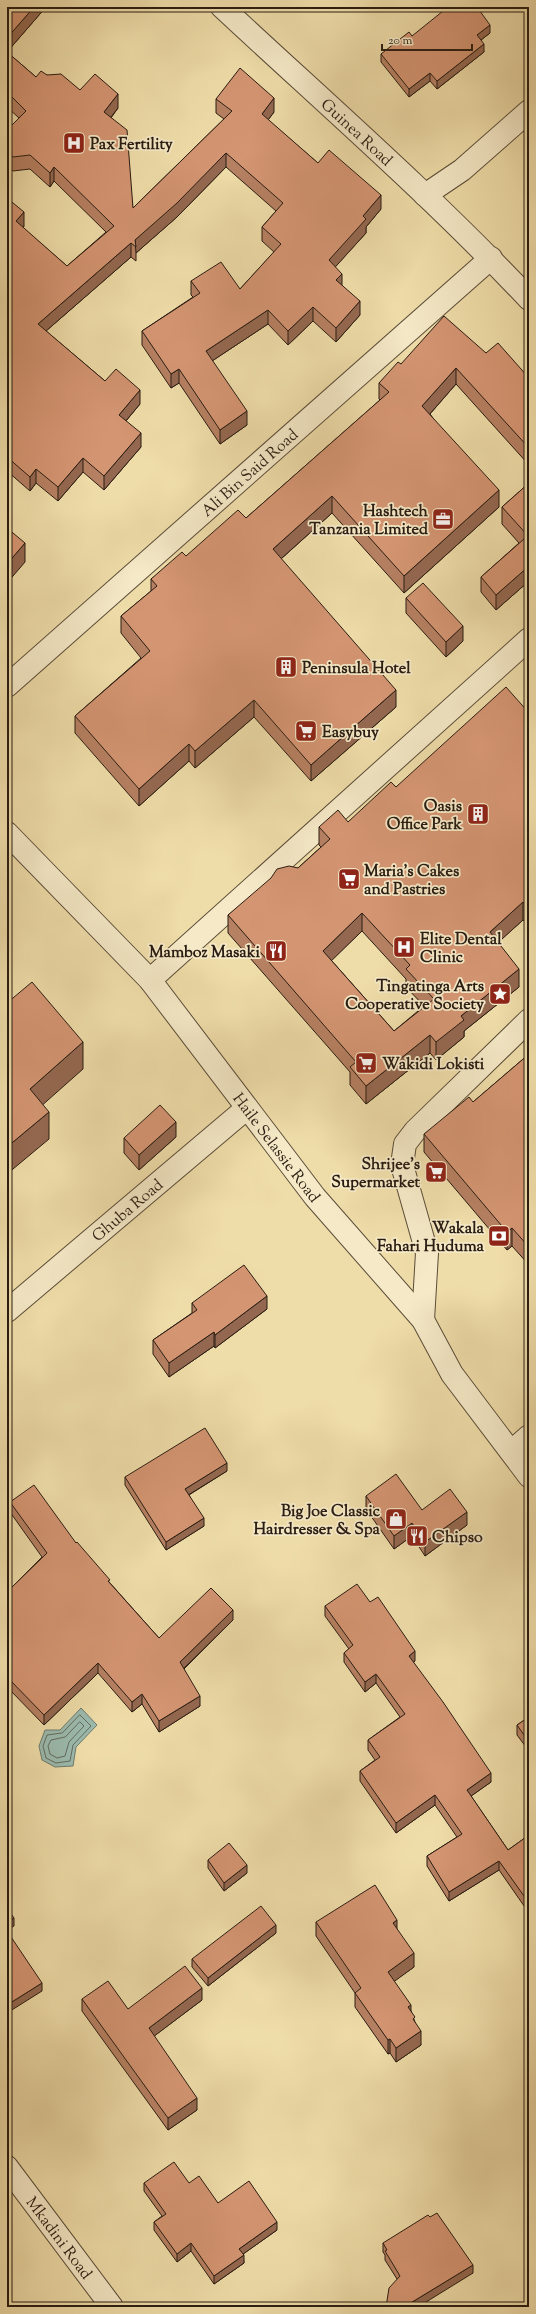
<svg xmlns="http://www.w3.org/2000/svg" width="536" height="2314" font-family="'Sorts Mill Goudy',serif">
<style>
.water{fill:#9bbbaf;stroke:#6d7b70}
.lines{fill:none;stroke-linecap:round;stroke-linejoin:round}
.shore{stroke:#626c60;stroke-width:1}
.minor-casing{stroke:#5a4c38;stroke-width:24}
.minor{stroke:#f5e9c7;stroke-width:22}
.wall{fill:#b68062;stroke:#291c12;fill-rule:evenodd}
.shaded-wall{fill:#946850;stroke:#291c12}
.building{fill:#d49572;stroke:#291c12;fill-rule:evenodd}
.labels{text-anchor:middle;stroke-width:3.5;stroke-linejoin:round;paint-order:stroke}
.street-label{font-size:16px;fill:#291c12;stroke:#f5e9c7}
.poi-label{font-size:16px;font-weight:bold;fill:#291c12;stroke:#f5e9c7;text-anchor:start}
</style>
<rect width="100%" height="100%" fill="#efdda9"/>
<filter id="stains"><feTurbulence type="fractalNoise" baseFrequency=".005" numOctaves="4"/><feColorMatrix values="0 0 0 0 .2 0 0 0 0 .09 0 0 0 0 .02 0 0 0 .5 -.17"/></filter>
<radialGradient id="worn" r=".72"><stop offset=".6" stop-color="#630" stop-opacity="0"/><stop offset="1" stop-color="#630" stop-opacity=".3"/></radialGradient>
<!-- water -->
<path class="water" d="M81,1708l16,17 -21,22 -3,19 -18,1 -13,-7 -3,-14 6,-16h15z"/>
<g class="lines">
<!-- shore -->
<g class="shore">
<path d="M80,1715l11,11 -18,19 -3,16 -14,2 -10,-5 -3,-12 4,-11 15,-2z"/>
<path d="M80,1722l4,4 -15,16 -4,14 -8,2 -7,-4 -2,-8 3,-6 14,-3z"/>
</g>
<!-- minor casing -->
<g class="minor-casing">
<g id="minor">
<path id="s1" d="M222,7c103,96 210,189 307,292"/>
<path d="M425,195l37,-25 67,-59"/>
<path id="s2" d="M7,686l484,-428"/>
<path id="s3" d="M7,833l143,147 165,217 108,123 29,54 77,102"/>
<path d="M150,980l379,-341"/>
<path id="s4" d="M7,1311l240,-203"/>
<path d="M423,1320l4,-67 -25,-88 3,-21 10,-13 114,-111"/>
<path d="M512,1451l17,-15"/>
<path id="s5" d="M7,2167l105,140"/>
</g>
</g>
<!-- minor -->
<use href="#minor" class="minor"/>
</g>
<!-- wall -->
<g class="wall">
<path d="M7,7h39l-39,45 29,25 11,-2 71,33 -7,10 22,90 91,-89 -8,-6v-14l58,13 -6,8 50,43 63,46 -15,18v6l-31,34 7,19 18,29 -24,27 -23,-21 -25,24 -20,-21 -56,37 35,64 -27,19 -41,-61 -8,5 -29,-43v-14l51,-34 -2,-2v-14l49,8 34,-37 -12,-11v-14l14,-16 -50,-44 -49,50 -41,36v8l-5,-4 -85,74 59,50 35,23 -14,17 15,26 -37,43 -21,-18 -25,29 -22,-18 -6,8 -23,-20v-273l17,28 -1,2 44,38 39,-34 -52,-51 -4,6 -20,-18 -17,2 -6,-6v-35l12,-12 -12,-11z"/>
<path d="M490,33l-9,7 3,12 -47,37 -7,-8 -21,16 -28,-35v-8l31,-18z"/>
<path d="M486,353l43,25v87l-73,-81 -26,30 69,93 -95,86 -72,-80 -51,46 115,148 -85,74 -57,-64 -59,51 -6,-7 -50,45 -64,-73v-17l66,-58 -20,-25v-17l30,-25v-12l95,-61 134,-118 -1,-1v-16l22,-19z"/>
<path d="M529,483v98l-33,29 -15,-18v-15l38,-34 -17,-19v-17z"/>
<path d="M406,598l57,43 -17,16 -40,-44z"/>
<path d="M529,713v213l-6,-6 -25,22 21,45 -55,44v6l-28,23 -6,-7 -64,51 -16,-19v-13l-122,-139v-18l70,-47 23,-21 -2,-2v-18l29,-5 48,-35zM362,931l44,48v8l18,19 -30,25 -63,-71z"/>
<path d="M529,1054v211l-17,-19 -5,4 -83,-98v-18l49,-32z"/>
<path d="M176,1137l-37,33 -15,-17v-15z"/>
<path d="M192,1303l75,6 -52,39 -1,-2 -45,31 -16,-23v-14l39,-27z"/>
<path d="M227,1471l-38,24 15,31 -38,24 -41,-65v-8z"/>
<path d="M366,1496l56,14 45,15 -42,31 -13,-20 -18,13 -28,-40z"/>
<path d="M10,1502l66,41 34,40 49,55 74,-18 -49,49 16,37 -41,26 -17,-28 -10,8 -34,-39 -54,52 -37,-38v-100l2,3 33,-33 -32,-45z"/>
<path d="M370,1602l45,59 -2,1 78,120 -20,14 37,54 21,-15v78l-30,-43 -50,31 -22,-35v-10l30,-19 -22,-32 -39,28 -36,-52v-10l15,-11 -7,-10v-10l32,-23 -24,-34 -11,9 -21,-30v-9l5,-4 -24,-33v-10z"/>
<path d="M529,1717v34l-12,-16v-10z"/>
<path d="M208,1860l39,13 -23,18 -16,-23z"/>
<path d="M316,1922l81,7 17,38 -20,14 17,30 4,11 6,23 -25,17 -6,-9 -2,1 -33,-47v-14l-39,-57z"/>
<path d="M276,1933l-68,53 -16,-19v-8z"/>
<path d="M82,1999l46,10 74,-9 -48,36 43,74 -29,20 -86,-119z"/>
<path d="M144,2183h45l29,20 59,27 -34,24 1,9 -30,21 -23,-33 -14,11 -23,-32v-8l8,-6 -18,-25z"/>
<path d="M383,2243l90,30 -76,6 -12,-19v-5l-2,-3z"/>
</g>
<!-- shaded-wall -->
<g class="shaded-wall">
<path d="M34,7h12l-39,45v-14z"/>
<path d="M490,25v8l-13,10v-8z"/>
<path d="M484,44v8l-47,37v-8z"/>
<path d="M430,73v8l-21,16v-8z"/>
<path d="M118,94v14l-14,18v-14z"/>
<path d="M274,98v14l-12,16v-14z"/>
<path d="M226,153v14l-49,50 -41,36 -1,-13z"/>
<path d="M54,167v14l-4,6v-14z"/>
<path d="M381,195v14l-15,18v6l-37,41v-14l34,-44z"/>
<path d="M24,212v14l-8,9v-14z"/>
<path d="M131,243v14l-93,81v-14z"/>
<path d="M342,274v14l-6,-8z"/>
<path d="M360,301v14l-24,27v-14z"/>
<path d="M313,307v14l-25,24v-14z"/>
<path d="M268,310v14l-62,41v-14z"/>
<path d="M456,368v16l-34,39v-17z"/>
<path d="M179,369v14l-8,5v-14z"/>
<path d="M140,390v14l-21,25v-14z"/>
<path d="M247,411v14l-27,19v-14z"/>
<path d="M141,433v14l-37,43v-14z"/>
<path d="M83,458v14l-25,29v-14z"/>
<path d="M36,469v14l-6,8v-14z"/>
<path d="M499,490v17l-95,86v-17z"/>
<path d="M332,496v17l-59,53v-17z"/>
<path d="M25,543v19l-18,21v-19z"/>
<path d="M529,566v15l-33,29v-15z"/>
<path d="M463,626v15l-17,16v-15z"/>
<path d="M396,690v17l-85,74v-16z"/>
<path d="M254,700v17l-59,51v-17z"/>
<path d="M189,744v17l-50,45v-17z"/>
<path d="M523,902v18l-33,30v-18z"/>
<path d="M362,913v18l-39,38v-18z"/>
<path d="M519,969v18l-55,44v6l-28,23v-18l25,-26z"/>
<path d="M430,1035v18l-64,51v-18z"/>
<path d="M83,1042v27l-53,47v-27z"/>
<path d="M49,1112v27l-42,35v-27z"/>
<path d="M176,1122v15l-37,33v-15z"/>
<path d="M512,1228v18l-5,4v-18z"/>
<path d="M267,1296v13l-52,39v-13z"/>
<path d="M214,1332v14l-45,31v-14z"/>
<path d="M227,1463v8l-42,26v-8z"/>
<path d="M467,1512v13l-42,31v-14z"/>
<path d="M204,1518v8l-38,24v-8z"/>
<path d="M412,1523v13l-18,13v-13z"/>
<path d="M233,1610v10l-53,52v-10z"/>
<path d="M415,1651v10l-6,5v-10z"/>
<path d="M98,1663v10l-54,52v-10z"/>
<path d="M376,1674v9l-11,9v-10z"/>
<path d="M142,1694v10l-10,8v-10z"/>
<path d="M200,1696v10l-41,26v-11z"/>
<path d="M491,1773v9l-24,17v-9z"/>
<path d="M435,1795v10l-39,28v-10z"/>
<path d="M499,1861v9l-50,31v-9z"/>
<path d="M247,1865v8l-23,18v-8z"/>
<path d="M14,1918v8l-7,4v-8z"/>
<path d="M397,1920v14l-4,-11z"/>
<path d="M276,1925v8l-68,53v-8z"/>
<path d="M414,1953v14l-26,19v-14z"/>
<path d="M42,1983v8l-35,22v-8z"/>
<path d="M202,1988v12l-53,40v-12z"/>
<path d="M411,2005v14l-3,-12z"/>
<path d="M421,2031v14l-25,17v-14z"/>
<path d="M390,2039v14l-2,1v-14z"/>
<path d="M197,2098v12l-29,20v-12z"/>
<path d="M277,2222v8l-38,27v-8z"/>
<path d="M191,2243v8l-14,11v-8z"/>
<path d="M244,2255v8l-30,21v-8z"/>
<path d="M473,2265v8l-55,34h-14z"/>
</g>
<!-- building -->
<g class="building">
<path d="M7,7h27l-27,31z"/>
<path d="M448,7h29l13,18 -13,10 7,9 -47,37 -7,-8 -21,16 -28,-35 28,-22 3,4z"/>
<path d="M7,52l29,25 5,-6 6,4 14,-1 19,16 15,-16 23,20 -14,18 23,18 6,78 99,-97 -16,-12 24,-31 34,30 -12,16 56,49 11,-13 52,45 -18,21 3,3 -37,41 13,14 -6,6 24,21 -24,27 -23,-21 -25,24 -20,-21 -62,41 41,60 -27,19 -41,-61 -8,5 -29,-43 58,-38 -9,-12 30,-19 19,27 41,-45 -19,-17 21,-24 -57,-50 -49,50 -42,37 1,7 -5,-4 -93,81 67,57 11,-12 24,21 -21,25 22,18 -37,43 -21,-18 -25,29 -22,-18 -6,8 -23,-20v-259l17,14 -8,9 51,45 47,-40 -60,-59 -4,6 -20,-18 -17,2 -6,-6v-21l19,-19 -19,-19z"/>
<path d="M444,316l42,37 12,-10 31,35v70l-73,-80 -34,38 77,84 -95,86 -72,-80 -59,53 123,141 -85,75 -57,-65 -59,51 -6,-7 -50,45 -64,-73 75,-65 -29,-35 36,-30 -6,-7 31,-27 4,4 52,-46 8,8 143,-126 -10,-9 19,-21 3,2z"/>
<path d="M529,483v54l-27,-30z"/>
<path d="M7,528l18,15 -18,21z"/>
<path d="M524,539l5,6v21l-33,29 -15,-18z"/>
<path d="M423,583l40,43 -17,16 -40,-44z"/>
<path d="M506,687l23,26v196l-6,-7 -33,30 29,37 -58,47 3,4 -28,22 -6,-7 -64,51 -16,-19 6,-5 -128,-147 43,-37 6,-9 12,-3 9,2 32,-29 -11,-12 19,-17 10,12 43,-40 5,5zM362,913l48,52 -4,4 28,30 -40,32 -71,-80z"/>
<path d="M32,982l51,60 -53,47 19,23 -42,35v-144z"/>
<path d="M529,1054v193l-17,-19 -5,4 -83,-98 45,-37 4,5z"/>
<path d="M160,1105l16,17 -37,33 -15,-17z"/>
<path d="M244,1265l23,31 -52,39 -1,-3 -45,31 -16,-23 44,-30 -5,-7z"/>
<path d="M205,1428l22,35 -42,26 19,29 -38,24 -41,-65z"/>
<path d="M396,1474l26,36 28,-21 17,23 -42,30 -13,-19 -18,13 -28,-40z"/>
<path d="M34,1485l42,58 1,-1 33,38 -2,1 51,57 52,-50 22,22 -53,52 20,34 -41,25 -17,-27 -10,8 -34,-39 -54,52 -37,-38v-90l2,3 38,-37 -37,-51z"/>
<path d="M357,1584l13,18 8,-5 37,54 -6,5 34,46 48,71 -24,17 41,60 21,-15v68l-30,-42 -50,31 -22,-36 35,-22 -27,-39 -39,28 -36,-52 20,-14 -12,-17 37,-26 -29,-40 -11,8 -21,-29 9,-8 -28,-39z"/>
<path d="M529,1717v25l-12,-17z"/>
<path d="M229,1843l18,22 -23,18 -16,-23z"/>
<path d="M375,1885l22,35 -4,3 21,30 -26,19 23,33 -3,2 7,10 -2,2 8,12 -25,17 -6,-9 -2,1 -33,-47 6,-5 -45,-66z"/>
<path d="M261,1906l15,19 -68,53 -16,-19z"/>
<path d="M7,1908l7,10 -7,4z"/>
<path d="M7,1931l35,52 -35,22z"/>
<path d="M185,1966l17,22 -53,40 48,70 -29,20 -86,-119 26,-18 20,28z"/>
<path d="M174,2162l15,21 10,-7 19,27 31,-22 28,41 -38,27 5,6 -30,21 -23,-33 -14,11 -23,-32 12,-8 -22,-31z"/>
<path d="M437,2213l36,52 -69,42h-18l3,-19 11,-12 -15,-25 2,-1 -4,-7 45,-28 2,2z"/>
<path d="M9,2305l2,2h-4v-1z"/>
</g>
<!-- icons -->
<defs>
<g id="hospital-square" transform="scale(1.15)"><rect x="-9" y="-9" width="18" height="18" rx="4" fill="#8f2418" stroke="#f5e9c7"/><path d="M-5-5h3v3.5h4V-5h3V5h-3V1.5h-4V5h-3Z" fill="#fff"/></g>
<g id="office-square" transform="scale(1.15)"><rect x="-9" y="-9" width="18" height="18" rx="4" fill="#8f2418" stroke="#f5e9c7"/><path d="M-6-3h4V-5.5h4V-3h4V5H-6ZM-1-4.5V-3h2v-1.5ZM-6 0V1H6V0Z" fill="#fff"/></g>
<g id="building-square" transform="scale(1.15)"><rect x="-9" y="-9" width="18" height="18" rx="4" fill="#8f2418" stroke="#f5e9c7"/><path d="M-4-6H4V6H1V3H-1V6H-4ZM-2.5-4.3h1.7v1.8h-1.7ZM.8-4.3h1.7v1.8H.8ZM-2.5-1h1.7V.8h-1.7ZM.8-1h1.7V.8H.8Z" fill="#fff"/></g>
<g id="supermarket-square" transform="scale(1.15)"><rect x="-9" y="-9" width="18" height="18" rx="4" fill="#8f2418" stroke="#f5e9c7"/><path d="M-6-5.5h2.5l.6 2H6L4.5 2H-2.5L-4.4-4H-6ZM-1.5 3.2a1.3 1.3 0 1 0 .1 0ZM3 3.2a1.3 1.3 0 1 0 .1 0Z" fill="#fff"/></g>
<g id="restaurant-square" transform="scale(1.15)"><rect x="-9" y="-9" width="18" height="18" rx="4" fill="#8f2418" stroke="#f5e9c7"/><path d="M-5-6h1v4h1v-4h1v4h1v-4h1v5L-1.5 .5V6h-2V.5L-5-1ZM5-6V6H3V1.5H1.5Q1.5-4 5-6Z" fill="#fff"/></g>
<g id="sight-square" transform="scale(1.15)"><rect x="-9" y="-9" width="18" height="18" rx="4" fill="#8f2418" stroke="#f5e9c7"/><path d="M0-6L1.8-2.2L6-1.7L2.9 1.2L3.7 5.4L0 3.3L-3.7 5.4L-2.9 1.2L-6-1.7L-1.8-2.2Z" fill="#fff"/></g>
<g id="bank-square" transform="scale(1.15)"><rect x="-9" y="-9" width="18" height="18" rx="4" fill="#8f2418" stroke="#f5e9c7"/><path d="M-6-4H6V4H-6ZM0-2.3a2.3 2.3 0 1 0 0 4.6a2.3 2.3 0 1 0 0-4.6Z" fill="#fff"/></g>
<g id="shop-square" transform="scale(1.15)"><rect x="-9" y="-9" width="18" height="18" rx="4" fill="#8f2418" stroke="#f5e9c7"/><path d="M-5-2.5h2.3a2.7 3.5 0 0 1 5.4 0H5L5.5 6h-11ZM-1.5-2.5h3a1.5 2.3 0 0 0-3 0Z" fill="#fff"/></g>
</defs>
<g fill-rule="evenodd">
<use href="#hospital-square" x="74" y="143"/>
<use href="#office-square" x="443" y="519"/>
<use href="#building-square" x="286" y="667"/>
<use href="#supermarket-square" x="306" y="731"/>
<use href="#building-square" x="478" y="814"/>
<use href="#supermarket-square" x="349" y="879"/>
<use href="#hospital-square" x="404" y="947"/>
<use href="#restaurant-square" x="276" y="951"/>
<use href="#sight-square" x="500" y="994"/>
<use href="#supermarket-square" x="366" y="1063"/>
<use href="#supermarket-square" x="436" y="1172"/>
<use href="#bank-square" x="499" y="1236"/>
<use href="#shop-square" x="396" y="1519"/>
<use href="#restaurant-square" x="417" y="1536"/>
</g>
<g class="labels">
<!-- street labels -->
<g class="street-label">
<text dy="6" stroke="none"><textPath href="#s1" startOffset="184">Guinea Road</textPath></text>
<text dy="6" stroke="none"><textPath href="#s2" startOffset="323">Ali Bin Said Road</textPath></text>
<text dy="6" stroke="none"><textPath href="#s3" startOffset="415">Haile Selassie Road</textPath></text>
<text dy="6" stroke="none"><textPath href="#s4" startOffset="157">Ghuba Road</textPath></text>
<text dy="6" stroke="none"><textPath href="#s5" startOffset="88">Mkadini Road</textPath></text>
</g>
<!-- poi labels -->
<g class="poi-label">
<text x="90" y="149">Pax Fertility</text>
<text x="428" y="516" text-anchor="end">Hashtech<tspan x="428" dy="18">Tanzania Limited</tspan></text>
<text x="302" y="673">Peninsula Hotel</text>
<text x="322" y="737">Easybuy</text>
<text x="462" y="811" text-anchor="end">Oasis<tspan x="462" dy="18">Office Park</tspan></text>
<text x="364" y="876">Maria's Cakes<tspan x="364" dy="18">and Pastries</tspan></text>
<text x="420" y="944">Elite Dental<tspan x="420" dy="18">Clinic</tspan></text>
<text x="260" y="957" text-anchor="end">Mamboz Masaki</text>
<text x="484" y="991" text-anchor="end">Tingatinga Arts<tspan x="484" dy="18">Cooperative Society</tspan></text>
<text x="382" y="1069">Wakidi Lokisti</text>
<text x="420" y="1169" text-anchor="end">Shrijee's<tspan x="420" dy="18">Supermarket</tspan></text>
<text x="484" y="1233" text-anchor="end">Wakala<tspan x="484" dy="18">Fahari Huduma</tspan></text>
<text x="380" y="1516" text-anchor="end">Big Joe Classic<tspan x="380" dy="18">Hairdresser &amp; Spa</tspan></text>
<text x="432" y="1542">Chipso</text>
</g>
</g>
<!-- margin -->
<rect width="536" height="2314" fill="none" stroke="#efdda9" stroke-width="24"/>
<rect x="8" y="8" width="520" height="2298" fill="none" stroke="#291c12" stroke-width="2"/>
<rect x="12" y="12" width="512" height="2290" fill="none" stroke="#291c12"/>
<!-- scale -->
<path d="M382 44v6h90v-6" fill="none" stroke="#291c12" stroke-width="2"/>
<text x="388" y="44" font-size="12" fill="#291c12" stroke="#f5e9c7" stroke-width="3" paint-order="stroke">20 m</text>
<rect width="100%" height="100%" filter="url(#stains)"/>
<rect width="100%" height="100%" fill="url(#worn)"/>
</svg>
